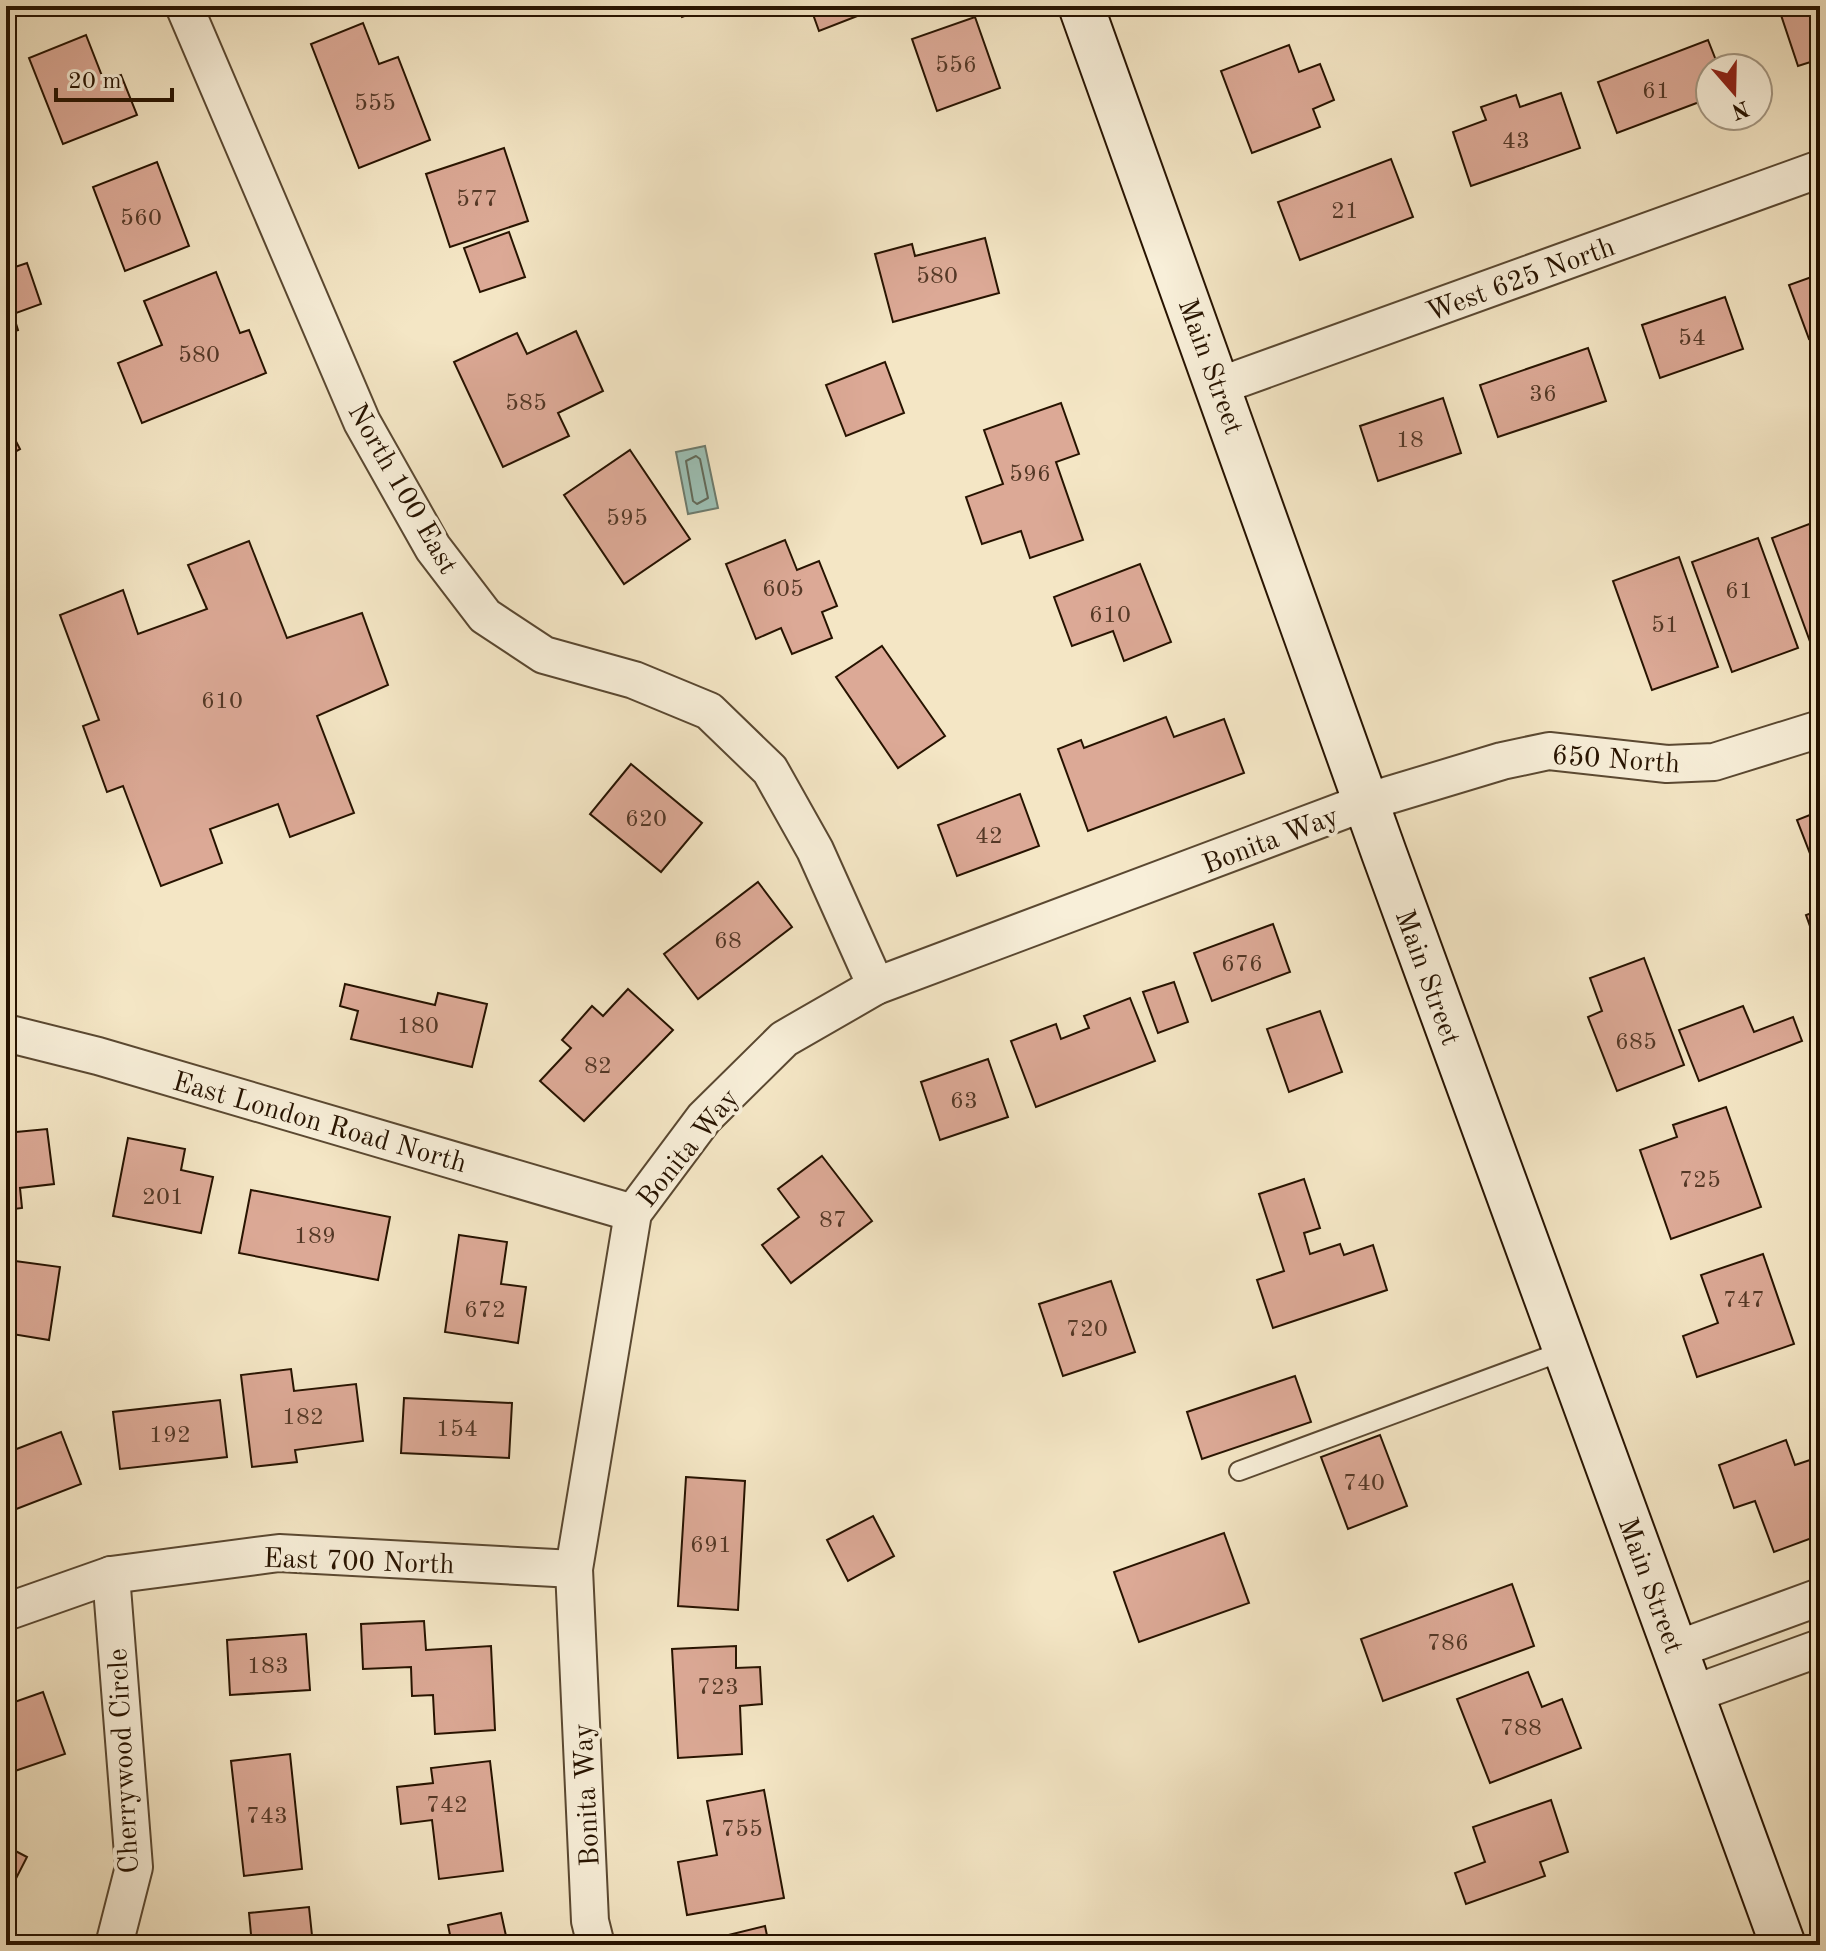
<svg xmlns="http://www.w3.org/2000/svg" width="1826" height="1951" font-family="'Old Standard TT',serif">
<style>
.water{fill:#9cc0b5;stroke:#6d7b6d;stroke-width:2}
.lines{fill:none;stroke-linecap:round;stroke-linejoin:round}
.shore{stroke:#626a5a;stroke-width:2}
.building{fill:#dca996;stroke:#271300;stroke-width:2}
.lane-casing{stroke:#5a4831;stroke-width:22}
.street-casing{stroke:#5a4831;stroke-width:40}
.secondary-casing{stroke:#271300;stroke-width:48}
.lane{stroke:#f8efd9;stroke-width:18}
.street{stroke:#f8efd9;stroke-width:36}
.secondary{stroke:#f8efd9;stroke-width:44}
.labels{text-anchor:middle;stroke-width:8;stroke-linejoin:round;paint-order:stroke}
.number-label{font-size:24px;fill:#543826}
.street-label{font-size:28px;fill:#271300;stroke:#f8efd9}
</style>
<rect width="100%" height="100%" fill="#f4e6c5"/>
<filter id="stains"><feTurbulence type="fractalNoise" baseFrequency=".0025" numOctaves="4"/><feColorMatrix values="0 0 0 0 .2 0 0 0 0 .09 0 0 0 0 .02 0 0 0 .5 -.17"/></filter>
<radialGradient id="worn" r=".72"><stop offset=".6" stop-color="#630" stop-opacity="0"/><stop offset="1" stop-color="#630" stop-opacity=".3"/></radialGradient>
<!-- water -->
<path class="water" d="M705,446l13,62 -30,6 -12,-62z"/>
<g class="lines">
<!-- shore -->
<path class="shore" d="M696,456l4,3 8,39 -11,6 -4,-3 -7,-40z"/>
</g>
<!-- building -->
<g class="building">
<path d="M678,6h34l-30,11z"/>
<path d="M810,6h73l-64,25z"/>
<path d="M1778,6h42v53l-22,7z"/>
<path d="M975,17l25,71 -63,23 -25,-72z"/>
<path d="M363,23l16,41 19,-7 32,83 -71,28 -48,-124z"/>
<path d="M86,35l18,46 17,-6 16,40 -74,29 -34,-86z"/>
<path d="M1708,40l11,28h-9v30l-93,35 -19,-51z"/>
<path d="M1289,45l10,27 21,-8 14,36 -21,9 7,18 -68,26 -31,-82z"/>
<path d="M1561,93l19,55 -109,38 -18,-54 33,-12 -5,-13 35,-12 4,12z"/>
<path d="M504,148l24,73 -78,26 -24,-73z"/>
<path d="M1391,159l22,58 -113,43 -22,-58z"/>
<path d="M157,162l32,84 -64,25 -32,-84z"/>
<path d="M509,232l16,45 -45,15 -16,-44z"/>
<path d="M985,238l14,55 -106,29 -18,-68 37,-10 3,12z"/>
<path d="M27,263l14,41 -28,10 5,16 -12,4v-64z"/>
<path d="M216,272l24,61 9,-3 17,43 -124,50 -24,-60 44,-18 -18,-44z"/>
<path d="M1820,274v61l-11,4 -20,-54z"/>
<path d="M1725,297l18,52 -83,29 -18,-53z"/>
<path d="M576,331l27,60 -45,22 11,23 -66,31 -49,-105 63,-29 10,21z"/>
<path d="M1588,348l18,53 -108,36 -18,-52z"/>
<path d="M885,362l19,51 -58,23 -20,-51z"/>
<path d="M1443,398l18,55 -83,28 -18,-55z"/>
<path d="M1061,403l18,51 -23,8 27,78 -53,18 -9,-27 -39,13 -16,-47 37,-13 -19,-54z"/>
<path d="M6,422l14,27 -14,8z"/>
<path d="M630,450l60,89 -66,45 -60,-89z"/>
<path d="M1820,520v124l-8,3 -40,-109z"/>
<path d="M1758,538l40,110 -66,24 -40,-110z"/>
<path d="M785,540l12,30 22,-9 18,45 -15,6 10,26 -40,16 -11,-26 -25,11 -30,-75z"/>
<path d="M249,541l38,97 75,-25 26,72 -71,31 37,97 -64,24 -12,-33 -68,25 12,34 -61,23 -38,-100 -16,6 -24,-66 16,-6 -39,-105 63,-25 15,44 69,-25 -19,-44z"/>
<path d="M1679,557l39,110 -66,23 -39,-109z"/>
<path d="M1140,564l31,78 -47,19 -11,-30 -41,15 -18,-49z"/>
<path d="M882,646l63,90 -47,32 -62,-91z"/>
<path d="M1166,717l8,20 50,-18 20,54 -156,58 -30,-82 23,-9 3,8z"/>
<path d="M631,764l71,59 -41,49 -71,-58z"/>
<path d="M1020,794l19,52 -82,30 -19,-51z"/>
<path d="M1820,811v62l-2,1 -21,-54z"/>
<path d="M758,882l34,45 -94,72 -34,-45z"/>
<path d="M1820,910v44l-14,-39z"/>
<path d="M1273,924l17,48 -78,29 -18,-48z"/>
<path d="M1644,958l40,107 -67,26 -29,-74 14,-6 -12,-33z"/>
<path d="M1174,982l14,40 -30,11 -15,-41z"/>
<path d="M345,984l90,21 3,-12 49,11 -15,63 -121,-28 7,-28 -18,-5z"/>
<path d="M628,989l45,41 -89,91 -44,-40 31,-33 -9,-8 30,-34 11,10z"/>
<path d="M1130,998l25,63 -119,46 -25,-66 45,-17 5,15 28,-11 -5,-12z"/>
<path d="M1743,1006l11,26 39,-15 9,24 -103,40 -20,-51z"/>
<path d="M1320,1011l22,61 -53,20 -22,-63z"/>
<path d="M988,1059l20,58 -68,23 -19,-58z"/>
<path d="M1726,1107l35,100 -90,32 -31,-89 37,-13 -4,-12z"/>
<path d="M47,1129l7,55 -34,4 2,20 -16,2v-77z"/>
<path d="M128,1138l57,11 -4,21 32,7 -12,56 -88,-17z"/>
<path d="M822,1156l50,65 -81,62 -29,-38 37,-28 -21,-28z"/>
<path d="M1304,1179l16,49 -16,5 6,21 30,-10 4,11 29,-10 14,45 -114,38 -16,-48 27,-9 -25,-77z"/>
<path d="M251,1190l139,27 -12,63 -139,-27z"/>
<path d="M459,1235l48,7 -6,42 25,3 -8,56 -73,-11z"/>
<path d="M1763,1254l31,90 -97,33 -14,-41 35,-13 -17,-48z"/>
<path d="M15,1261l45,6 -11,73 -43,-7z"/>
<path d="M1111,1281l24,71 -72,24 -24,-72z"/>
<path d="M291,1369l3,22 62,-7 7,57 -68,9 2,12 -45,5 -11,-92z"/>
<path d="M1295,1376l16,46 -109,37 -15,-47z"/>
<path d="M404,1398l108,5 -3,55 -108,-5z"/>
<path d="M220,1400l7,57 -107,12 -7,-57z"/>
<path d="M61,1432l20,52 -75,29v-60z"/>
<path d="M1380,1435l27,71 -59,23 -27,-72z"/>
<path d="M1786,1440l9,25 18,-6 7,20v56l-46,17 -19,-51 -21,7 -15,-43z"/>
<path d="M686,1477l59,4 -7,129 -60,-4z"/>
<path d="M873,1516l21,40 -46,25 -21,-41z"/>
<path d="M1224,1533l25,70 -110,39 -25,-70z"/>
<path d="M1512,1584l22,62 -151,55 -22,-62z"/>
<path d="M424,1621l2,29 65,-4 4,84 -60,4 -2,-39 -21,1 -1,-29 -48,2 -2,-45z"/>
<path d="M306,1634l4,56 -80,5 -3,-55z"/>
<path d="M736,1646v22l24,-1 2,37 -22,2 2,48 -64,4 -6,-109z"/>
<path d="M1528,1672l14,35 20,-8 19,49 -91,35 -33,-84z"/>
<path d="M43,1692l22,62 -59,20v-69z"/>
<path d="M290,1754l12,115 -58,7 -13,-115z"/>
<path d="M490,1761l13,110 -64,8 -7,-59 -31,4 -4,-37 36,-4 -2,-15z"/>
<path d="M764,1790l20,108 -97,17 -9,-53 39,-7 -10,-54z"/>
<path d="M1551,1800l17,52 -28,10 5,14 -79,28 -11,-31 30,-11 -12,-35z"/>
<path d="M6,1846l21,11 -21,41z"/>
<path d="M309,1907l4,38h-61l-3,-32z"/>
<path d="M501,1913l7,32h-56l-4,-20z"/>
<path d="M765,1926l4,19h-64l-1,-4z"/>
</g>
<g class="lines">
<!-- lane casing -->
<g class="lane-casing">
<path id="lane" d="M1239,1471l327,-121"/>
</g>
<!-- street casing -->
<g class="street-casing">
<g id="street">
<path d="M184,6l178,416 71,126 52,68 59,39 90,25 75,31 61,59 45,80 61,136"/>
<path d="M1219,386l601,-217"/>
<path d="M6,1033l92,23 535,157"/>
<path d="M111,1575l23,292 -20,78"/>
<path d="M6,1612l105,-37 168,-22 295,16"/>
<path d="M1675,1650l145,-53"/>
<path d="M1693,1694l127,-46"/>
<path d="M596,1945l-6,-24 -16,-352 59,-356 71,-95 80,-79 92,-53 490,-184 136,-41 47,-10 118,13 47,-2 106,-33"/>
</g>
</g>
<!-- secondary casing -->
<g class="secondary-casing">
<path id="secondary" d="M1081,6l303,847 399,1092"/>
</g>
<!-- lane -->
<use href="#lane" class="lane"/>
<!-- street -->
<use href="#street" class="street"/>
<!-- secondary -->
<use href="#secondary" class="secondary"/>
</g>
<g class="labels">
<!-- number labels -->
<g class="number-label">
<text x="956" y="72">556</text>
<text x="1656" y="98">61</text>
<text x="375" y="110">555</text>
<text x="1516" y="148">43</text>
<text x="477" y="206">577</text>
<text x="1345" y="218">21</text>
<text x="141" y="225">560</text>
<text x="937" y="283">580</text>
<text x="1692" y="345">54</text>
<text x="199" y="362">580</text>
<text x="1543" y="401">36</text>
<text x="526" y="410">585</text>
<text x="1410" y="447">18</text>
<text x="1030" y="481">596</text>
<text x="627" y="525">595</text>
<text x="783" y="596">605</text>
<text x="1739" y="598">61</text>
<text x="1110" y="622">610</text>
<text x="1665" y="632">51</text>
<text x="222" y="708">610</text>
<text x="646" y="826">620</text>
<text x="989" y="843">42</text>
<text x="728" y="948">68</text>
<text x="1242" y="971">676</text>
<text x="418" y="1033">180</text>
<text x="1636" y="1049">685</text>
<text x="598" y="1073">82</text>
<text x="964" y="1108">63</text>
<text x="1700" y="1187">725</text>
<text x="163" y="1204">201</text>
<text x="833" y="1227">87</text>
<text x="315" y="1243">189</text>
<text x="1744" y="1307">747</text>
<text x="485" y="1317">672</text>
<text x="1087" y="1336">720</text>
<text x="303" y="1424">182</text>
<text x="457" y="1436">154</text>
<text x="170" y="1442">192</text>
<text x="1364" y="1490">740</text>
<text x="711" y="1552">691</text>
<text x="1448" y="1650">786</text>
<text x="268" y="1673">183</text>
<text x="718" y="1694">723</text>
<text x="1521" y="1735">788</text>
<text x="447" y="1812">742</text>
<text x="267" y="1823">743</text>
<text x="742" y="1836">755</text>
</g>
<!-- street labels -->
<g class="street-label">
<text transform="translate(1520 278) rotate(-20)" y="10">West 625 North</text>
<text transform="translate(1212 366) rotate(70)" y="10">Main Street</text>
<text transform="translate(404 488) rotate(60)" y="10">North 100 East</text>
<text transform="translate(1616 758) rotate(4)" y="10">650 North</text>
<text transform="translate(1270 839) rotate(-21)" y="10">Bonita Way</text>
<text transform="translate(1429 977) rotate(70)" y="10">Main Street</text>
<text transform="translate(320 1121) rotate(16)" y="10">East London Road North</text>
<text transform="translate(687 1147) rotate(-51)" y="10">Bonita Way</text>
<text transform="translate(359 1560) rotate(2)" y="10">East 700 North</text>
<text transform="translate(1652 1585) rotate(70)" y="10">Main Street</text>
<text transform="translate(122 1761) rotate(-93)" y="10">Cherrywood Circle</text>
<text transform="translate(585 1795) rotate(-93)" y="10">Bonita Way</text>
</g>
</g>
<!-- margin -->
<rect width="1826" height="1951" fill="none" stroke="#f4e6c5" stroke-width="32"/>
<rect x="8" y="8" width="1810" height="1935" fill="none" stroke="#271300" stroke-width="4"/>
<rect x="16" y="16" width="1794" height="1919" fill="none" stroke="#271300" stroke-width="2"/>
<!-- north arrow -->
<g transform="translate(1734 92) rotate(160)"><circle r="38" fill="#f8efd9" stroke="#a49782" stroke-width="2"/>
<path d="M0-6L14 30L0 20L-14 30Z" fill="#8f2418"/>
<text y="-12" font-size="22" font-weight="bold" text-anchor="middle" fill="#271300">N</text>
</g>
<!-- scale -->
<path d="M56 88v12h116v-12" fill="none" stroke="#271300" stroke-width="4"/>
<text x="68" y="88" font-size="24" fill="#271300" stroke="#f8efd9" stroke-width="6" paint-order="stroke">20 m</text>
<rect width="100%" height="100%" filter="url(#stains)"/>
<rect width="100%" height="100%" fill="url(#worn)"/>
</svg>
